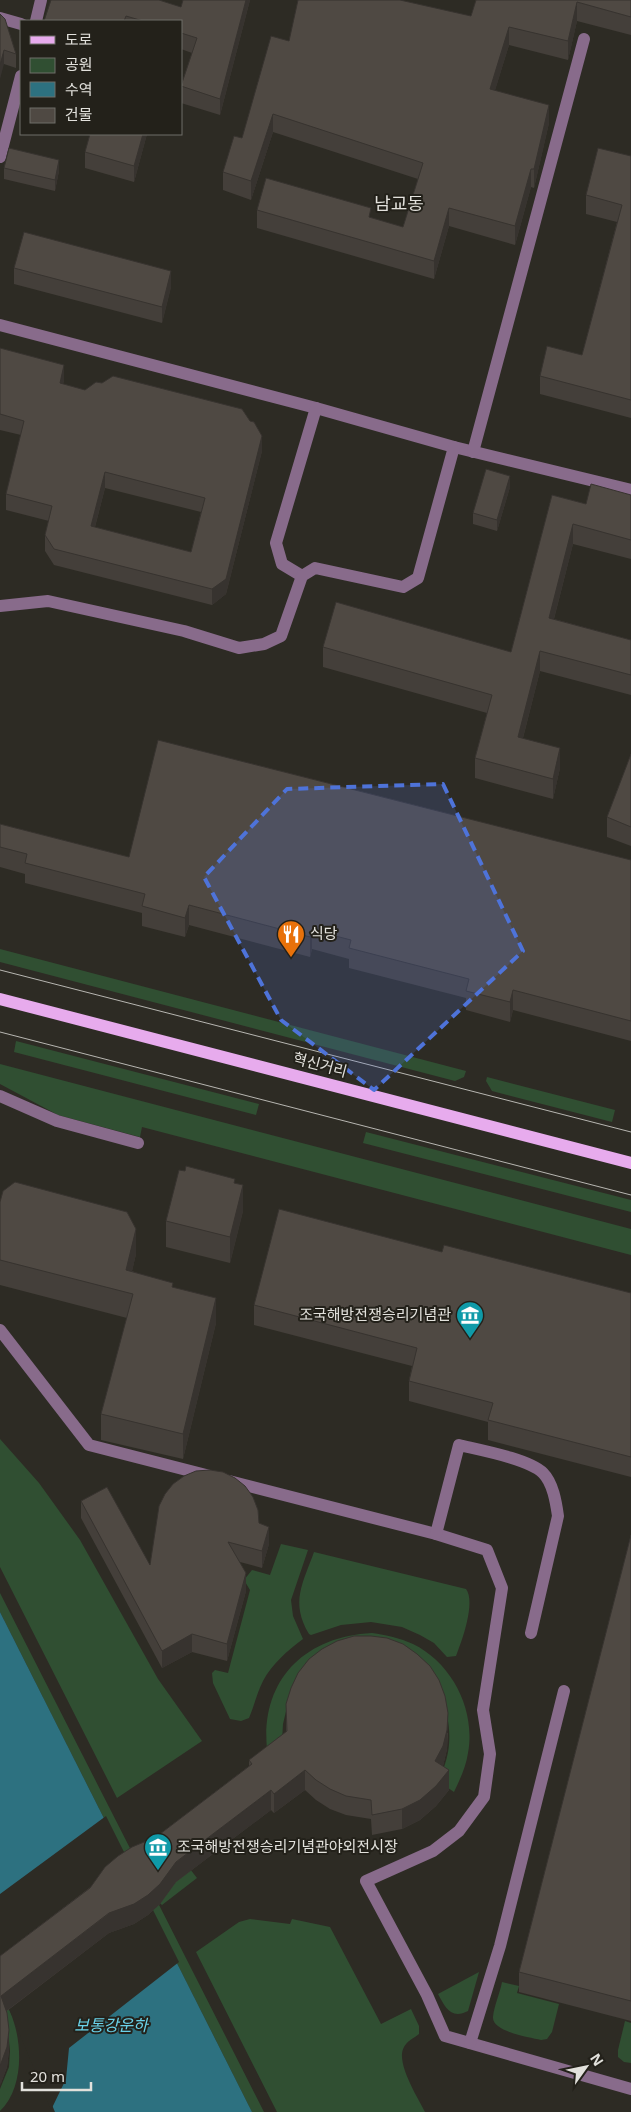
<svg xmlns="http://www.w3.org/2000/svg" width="631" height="2112" font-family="'Noto Sans','Noto Sans KR',sans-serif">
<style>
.green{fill:#304f32}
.water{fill:#2d7180}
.pier{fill:#2d2b24}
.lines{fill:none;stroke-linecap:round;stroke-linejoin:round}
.minor{stroke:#886b8b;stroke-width:12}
.major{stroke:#e7abed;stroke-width:12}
.tram{stroke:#b7b6b1;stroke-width:1}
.wall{fill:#443f3a;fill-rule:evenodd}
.shaded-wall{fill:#37332f}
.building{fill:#4f4943;stroke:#37332f;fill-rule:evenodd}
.marked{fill:#4e73d9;fill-opacity:0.2;stroke:#4e73d9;stroke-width:4;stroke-dasharray:10 6;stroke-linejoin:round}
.labels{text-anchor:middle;stroke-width:4;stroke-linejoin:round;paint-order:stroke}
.poi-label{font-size:15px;fill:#e2e1dc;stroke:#23211a;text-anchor:start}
.street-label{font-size:15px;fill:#e2e1dc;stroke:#23211a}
.water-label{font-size:16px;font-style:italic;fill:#6ad2e9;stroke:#23211a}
.quarter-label{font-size:18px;fill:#e2e1dc;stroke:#23211a}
</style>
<rect width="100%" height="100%" fill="#2d2b24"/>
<!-- green -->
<g class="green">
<path d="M0,949l466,122 -2,6 -9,4 -455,-119z"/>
<path d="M16,1041l243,63 -3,11 -242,-63z"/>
<path d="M0,1064l631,165v26l-489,-128 -2,10 -82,-22 -58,-31z"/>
<path d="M487,1077l128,33 -3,12 -120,-31 -6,-10z"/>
<path d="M366,1132l265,68v12l-268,-69z"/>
<path d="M0,1439l39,44 41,57 78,139 44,62 -85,57 -117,-231z"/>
<path d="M281,1544l27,6 -17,50 2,16 10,23c-16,12 -31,25 -40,42 -6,12 -9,25 -14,37l-8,3 -11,-2 -17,-36 -1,-10 3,-3 13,3 22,-83 -6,-10 8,-10 18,5z"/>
<path d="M314,1552l152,37c10,13 -4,52 -10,67l-9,1 -13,-14 -14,-8 -18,-8 -31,-5 -30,3 -30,10 -2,-1c-19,-32 -6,-51 5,-82z"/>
<path d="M0,1593l136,267 30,-22 31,40 -35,27 -6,-6 108,213h-12l-252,-500z"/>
<path d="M372,1633c14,2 28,5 41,11 39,19 63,66 55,109 -2,14 -8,26 -14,39l-16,-11c11,-22 14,-41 9,-66l-160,-8 -4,17 -1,17 -13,22c-14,-74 28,-126 103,-130z"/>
<path d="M250,1919l40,5 2,-5 38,8 51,97 30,-15 8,17v8c-5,4 -12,7 -15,13 -9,15 14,51 21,65h-148l-81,-160 43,-30z"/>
<path d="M479,1972l-11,39c-17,9 -23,-4 -30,-17z"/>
<path d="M502,1982l17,4 -2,7 42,11 -7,28 -5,7 -6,1c-12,-3 -49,-8 -48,-23 1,-11 7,-24 9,-35z"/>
<path d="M0,1995c23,28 28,90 0,116v-22l9,-22 1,-16 -2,-19z"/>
<path d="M625,2021l6,2v40l-7,-1 -6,-5v-7z"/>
</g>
<!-- water -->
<path class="water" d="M0,1612l252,500h-197l-55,-128z"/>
<!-- pier -->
<path class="pier" d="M106,1816l73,146 -110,86 -3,31 -15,31 -40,-97 -11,-22v-97z"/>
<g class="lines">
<!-- minor -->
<g class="minor">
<path d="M0,18l21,6"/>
<path d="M36,21l5,-21"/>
<path d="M0,157l21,-81"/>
<path d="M0,325l316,83 138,39 177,43"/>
<path d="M473,452l111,-413"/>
<path d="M302,576l-20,-12 -6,-21 40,-135"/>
<path d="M0,606l48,-5 136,30 55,17 25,-4 17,-8 21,-60 13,-8 88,19 15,-9 36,-131"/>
<path d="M0,1096l57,25 81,22"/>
<path d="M0,1330l89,115 121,31"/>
<path d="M229,1481l207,53 51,16 15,38 -19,122 7,44 -6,43 -25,34 -26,20 -67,30 61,114 18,41 186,53"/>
<path d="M436,1534l23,-89c21,5 70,14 84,28 10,10 13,29 15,43l-27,117"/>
<path d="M470,2043l30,-97 64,-255"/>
</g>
<!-- major -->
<path class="major" d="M0,999l631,164"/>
<!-- tram -->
<g class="tram">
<path d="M0,970l631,162"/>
<path d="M0,1032l631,163"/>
</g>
</g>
<!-- wall -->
<g class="wall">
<path d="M250,0l-30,115 -39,-12v-17l11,-33 -11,-4v-28h-137z"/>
<path d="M476,0h155v35l-54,-14 -9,39 -59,-15 -14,45 54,33 -15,65 -3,-1 -16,58 -66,-19 -15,53 -177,-51v-18l114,8 32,9 15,-48 -145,-47 -22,68 -28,-10v-18l19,-34 47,-97 182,-25z"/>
<path d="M0,14l16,40v14l-12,-4z"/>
<path d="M147,134l-13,48 -49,-14v-16z"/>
<path d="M631,156v262l-91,-24v-18l42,-21 35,-133 -31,-8v-19z"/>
<path d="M4,168l55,3 -4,20 -51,-12z"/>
<path d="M14,268l157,19 -9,36 -148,-39z"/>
<path d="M0,348l64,32 -1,4 199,67 -36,143 -14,11 -158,-40 -9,-14v-16l4,-14 -43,-11v-16l15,-59 -21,-5zM105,488l96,24 -10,40 -96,-25z"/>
<path d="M510,487l-13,44 -24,-7v-11z"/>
<path d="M552,495l34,9 45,-9v64l-58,-15 -19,75 77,21v55l-91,-24 -17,67 37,30 -7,31 -78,-21v-20l12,-45 -164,-46v-20l188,5z"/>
<path d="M631,754v92l-24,-9v-20z"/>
<path d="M0,824l129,33 502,3v181l-118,-31 -3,12 -44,-12v-12l-117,-30v-9l-37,-10 -2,8 -121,-32 -4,12 -43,-11v-13l-117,-30v-9l-25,-7z"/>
<path d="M235,1183l8,28 -13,52 -64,-16v-26z"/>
<path d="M0,1202l136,52 -4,17 41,16 43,36 -33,136 -82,-19v-26l26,-96 -127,-33z"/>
<path d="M442,1252l189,41v184l-143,-37v-18l-79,-21v-20l3,-15 -158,-41v-20z"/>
<path d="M81,1501l69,64 109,-42 10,21 -7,24 -22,-6 6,29 -19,70 -35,-9 -30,16 -81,-150z"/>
<path d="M631,1535v486l-112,-29v-20z"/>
<path d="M286,1704l162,29 -1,16 -4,17 6,24 -13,16 -16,14 -18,9 -30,6 -1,-16 -25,-4 -16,-6 -14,-9 -11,-10 -31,23 -3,-3 -95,72 -16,22 -12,11 -14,9 -25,9 -102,78 2,39 -2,17 -6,16 -1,-127 249,-190v-6l37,-28z"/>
</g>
<!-- shaded-wall -->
<g class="shaded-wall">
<path d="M246,0h4l-30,115v-16z"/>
<path d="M577,2v19l-9,39v-19z"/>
<path d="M509,27v18l-19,62v-18z"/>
<path d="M4,50v14l-4,15v-14z"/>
<path d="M549,105v18l-15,65v-19z"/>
<path d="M273,114v18l-22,68v-19z"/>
<path d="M143,134h4l-13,48v-16z"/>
<path d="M59,160v11l-4,20v-11z"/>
<path d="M531,169v18l-16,58v-19z"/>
<path d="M449,208v18l-15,53v-18z"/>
<path d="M171,271v16l-9,36v-16z"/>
<path d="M64,365v15l-4,19v-16z"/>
<path d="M262,436v15l-36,143 -14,11v-16z"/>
<path d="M105,472v16l-14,54v-16z"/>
<path d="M510,476v11l-13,44v-11z"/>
<path d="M573,524v20l-24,94v-20z"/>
<path d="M540,651v20l-22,86v-20z"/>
<path d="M560,748v20l-7,31v-20z"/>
<path d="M189,905v20l-4,12v-19z"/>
<path d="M312,930v19l-2,8v-20z"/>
<path d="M513,990v20l-3,12v-20z"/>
<path d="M243,1185v26l-13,52v-26z"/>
<path d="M136,1229v25l-9,39 -1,-23z"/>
<path d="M216,1298v25l-33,136v-25z"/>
<path d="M269,1527v17l-7,24v-17z"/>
<path d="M246,1573v18l-19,70v-17z"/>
<path d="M192,1634v18l-30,16v-17z"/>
<path d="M448,1713l-1,36 -4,17 -8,-5z"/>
<path d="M305,1770v20l-31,23v-19z"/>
<path d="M449,1770v20l-13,16 -16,14 -18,9v-20z"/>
<path d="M271,1790v20l-95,72 -16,22 -12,11 -14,9 -25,9 -108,82v-19z"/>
<path d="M9,2030v20l-2,17 -7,19v-20z"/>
</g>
<!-- building -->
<g class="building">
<path d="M51,0h108l22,7 2,-7h63l-26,99 -39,-13 16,-48 -16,-5v-12h-38l-17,-5 -2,5h-80z"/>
<path d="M298,0h102l71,16 5,-16h155v17l-54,-15 -9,39 -59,-14 -19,62 59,16 -15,64h-3l-16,57 -66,-18 -15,53 -177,-51 9,-32 105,30 -2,9 34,10 20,-64 -150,-49 -22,67 -28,-9 11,-36 8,2 29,-102 18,5z"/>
<path d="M0,14l5,5 11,35 -12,-4 -4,15z"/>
<path d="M90,134h53l-9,32 -49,-14z"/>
<path d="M9,148l50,12 -4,20 -51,-12z"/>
<path d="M598,148l33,8v244l-91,-24 7,-30 35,9 40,-150 -36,-10z"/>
<path d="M24,232l147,39 -9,36 -148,-39z"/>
<path d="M0,348l64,17 -4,18 25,7 11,-8 6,1 11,-7 129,33 8,12 4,1 8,14 -36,143 -14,10 -158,-40 -9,-14 7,-29 -46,-12 18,-73 -24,-7zM105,472l100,26 -14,54 -100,-26z"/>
<path d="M486,469l24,7 -13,44 -24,-7z"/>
<path d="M591,484l40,11v45l-58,-16 -24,94 82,22v35l-91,-24 -22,86 42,11 -7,31 -78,-21 17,-63 -169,-48 13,-45 175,50 41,-157 34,9z"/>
<path d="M158,740l473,120v161l-118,-31 -3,12 -44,-11 3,-12 -120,-31 2,-8 -39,-10 -2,7 -121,-32 -4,13 -43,-12 3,-12 -120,-31 2,-9 -27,-7v-23l129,33z"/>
<path d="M631,754v73l-24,-10z"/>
<path d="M186,1166l49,13 -1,4 9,2 -13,52 -64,-16 13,-51 6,1z"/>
<path d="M15,1182l112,30 9,17 -10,41 47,13 -1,4 44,11 -33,136 -82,-20 32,-120 -133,-34v-58l3,-11z"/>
<path d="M279,1209l163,43 2,-7 187,48v164l-143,-37 5,-17 -84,-22 8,-33 -163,-43z"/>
<path d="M210,1470l13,2 12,6 10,8 8,11 5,13 1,13 10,4 -7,24 -34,-9 18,31 -19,71 -35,-10 -30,17 -81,-150 26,-14 43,78 9,-59 6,-12 8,-10 11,-8 12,-5z"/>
<path d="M631,1535v466l-112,-29z"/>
<path d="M354,1636h17l16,2 16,6 14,10 13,12 9,14 6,16 3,17 -1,17 -4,16 -8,15 14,9 -13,16 -16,14 -18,9 -30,6 -1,-15 -25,-4 -16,-7 -14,-9 -11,-10 -31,24 -3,-4 -95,72 -16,22 -12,11 -14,9 -25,9 -108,83 6,17 2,17 -2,17 -7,19v-110l90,-68 15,-21 13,-11 14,-9 24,-10 96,-73 -3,-4 38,-29 -1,-27 5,-16 7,-15 11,-14 13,-10 15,-8z"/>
</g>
<!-- marked area -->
<path class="marked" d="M443,784l80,167 -149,139 -93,-70 -77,-143 83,-88z"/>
<!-- icons -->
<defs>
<g id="restaurant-pin" transform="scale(1.4375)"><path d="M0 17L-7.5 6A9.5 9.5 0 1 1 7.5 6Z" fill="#e8710a" stroke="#23211a"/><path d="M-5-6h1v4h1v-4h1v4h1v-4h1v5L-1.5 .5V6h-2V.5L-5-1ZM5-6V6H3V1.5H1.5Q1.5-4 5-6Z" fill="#fff"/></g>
<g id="museum-pin" transform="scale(1.4375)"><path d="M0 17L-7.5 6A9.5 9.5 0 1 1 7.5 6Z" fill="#0f9aa8" stroke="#23211a"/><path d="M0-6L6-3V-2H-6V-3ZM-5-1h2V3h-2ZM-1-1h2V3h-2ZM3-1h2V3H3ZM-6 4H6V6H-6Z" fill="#fff"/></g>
</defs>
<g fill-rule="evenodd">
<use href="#restaurant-pin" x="291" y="934"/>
<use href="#museum-pin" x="470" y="1315"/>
<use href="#museum-pin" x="158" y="1847"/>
</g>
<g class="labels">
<!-- poi labels -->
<g class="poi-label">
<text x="310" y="939">식당</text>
<text x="451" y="1320" text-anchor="end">조국해방전쟁승리기념관</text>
<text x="177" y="1852">조국해방전쟁승리기념관야외전시장</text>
</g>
<!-- street labels -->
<g class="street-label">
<text transform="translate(320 1065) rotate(15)" y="5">혁신거리</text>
</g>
<!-- water labels -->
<g class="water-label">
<text x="111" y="2031">보통강운하</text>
</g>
<!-- quarter labels -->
<g class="quarter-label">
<text x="399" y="210">남교동</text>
</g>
</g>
<!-- legend -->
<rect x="20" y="20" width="162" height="115" fill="#23211a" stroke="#6f6e68"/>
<rect x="30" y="36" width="25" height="8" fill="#e7abed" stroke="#6f6e68"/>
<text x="65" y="45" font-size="15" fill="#e2e1dc">도로</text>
<rect x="30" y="58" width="25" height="15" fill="#304f32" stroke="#6f6e68"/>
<text x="65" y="70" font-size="15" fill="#e2e1dc">공원</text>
<rect x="30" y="82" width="25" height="15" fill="#2d7180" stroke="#6f6e68"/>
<text x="65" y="95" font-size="15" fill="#e2e1dc">수역</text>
<rect x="30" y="108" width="25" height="15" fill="#4f4943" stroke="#6f6e68"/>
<text x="65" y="120" font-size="15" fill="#e2e1dc">건물</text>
<!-- north arrow -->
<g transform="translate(586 2067) rotate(57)" stroke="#23211a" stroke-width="4" paint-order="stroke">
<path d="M0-4L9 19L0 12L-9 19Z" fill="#e2e1dc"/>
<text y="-8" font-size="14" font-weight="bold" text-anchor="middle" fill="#e2e1dc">N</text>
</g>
<!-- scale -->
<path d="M22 2082v8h69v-8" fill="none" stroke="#e2e1dc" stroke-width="2.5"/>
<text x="30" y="2082" font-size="15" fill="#e2e1dc" stroke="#23211a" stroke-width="4" paint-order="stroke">20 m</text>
</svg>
